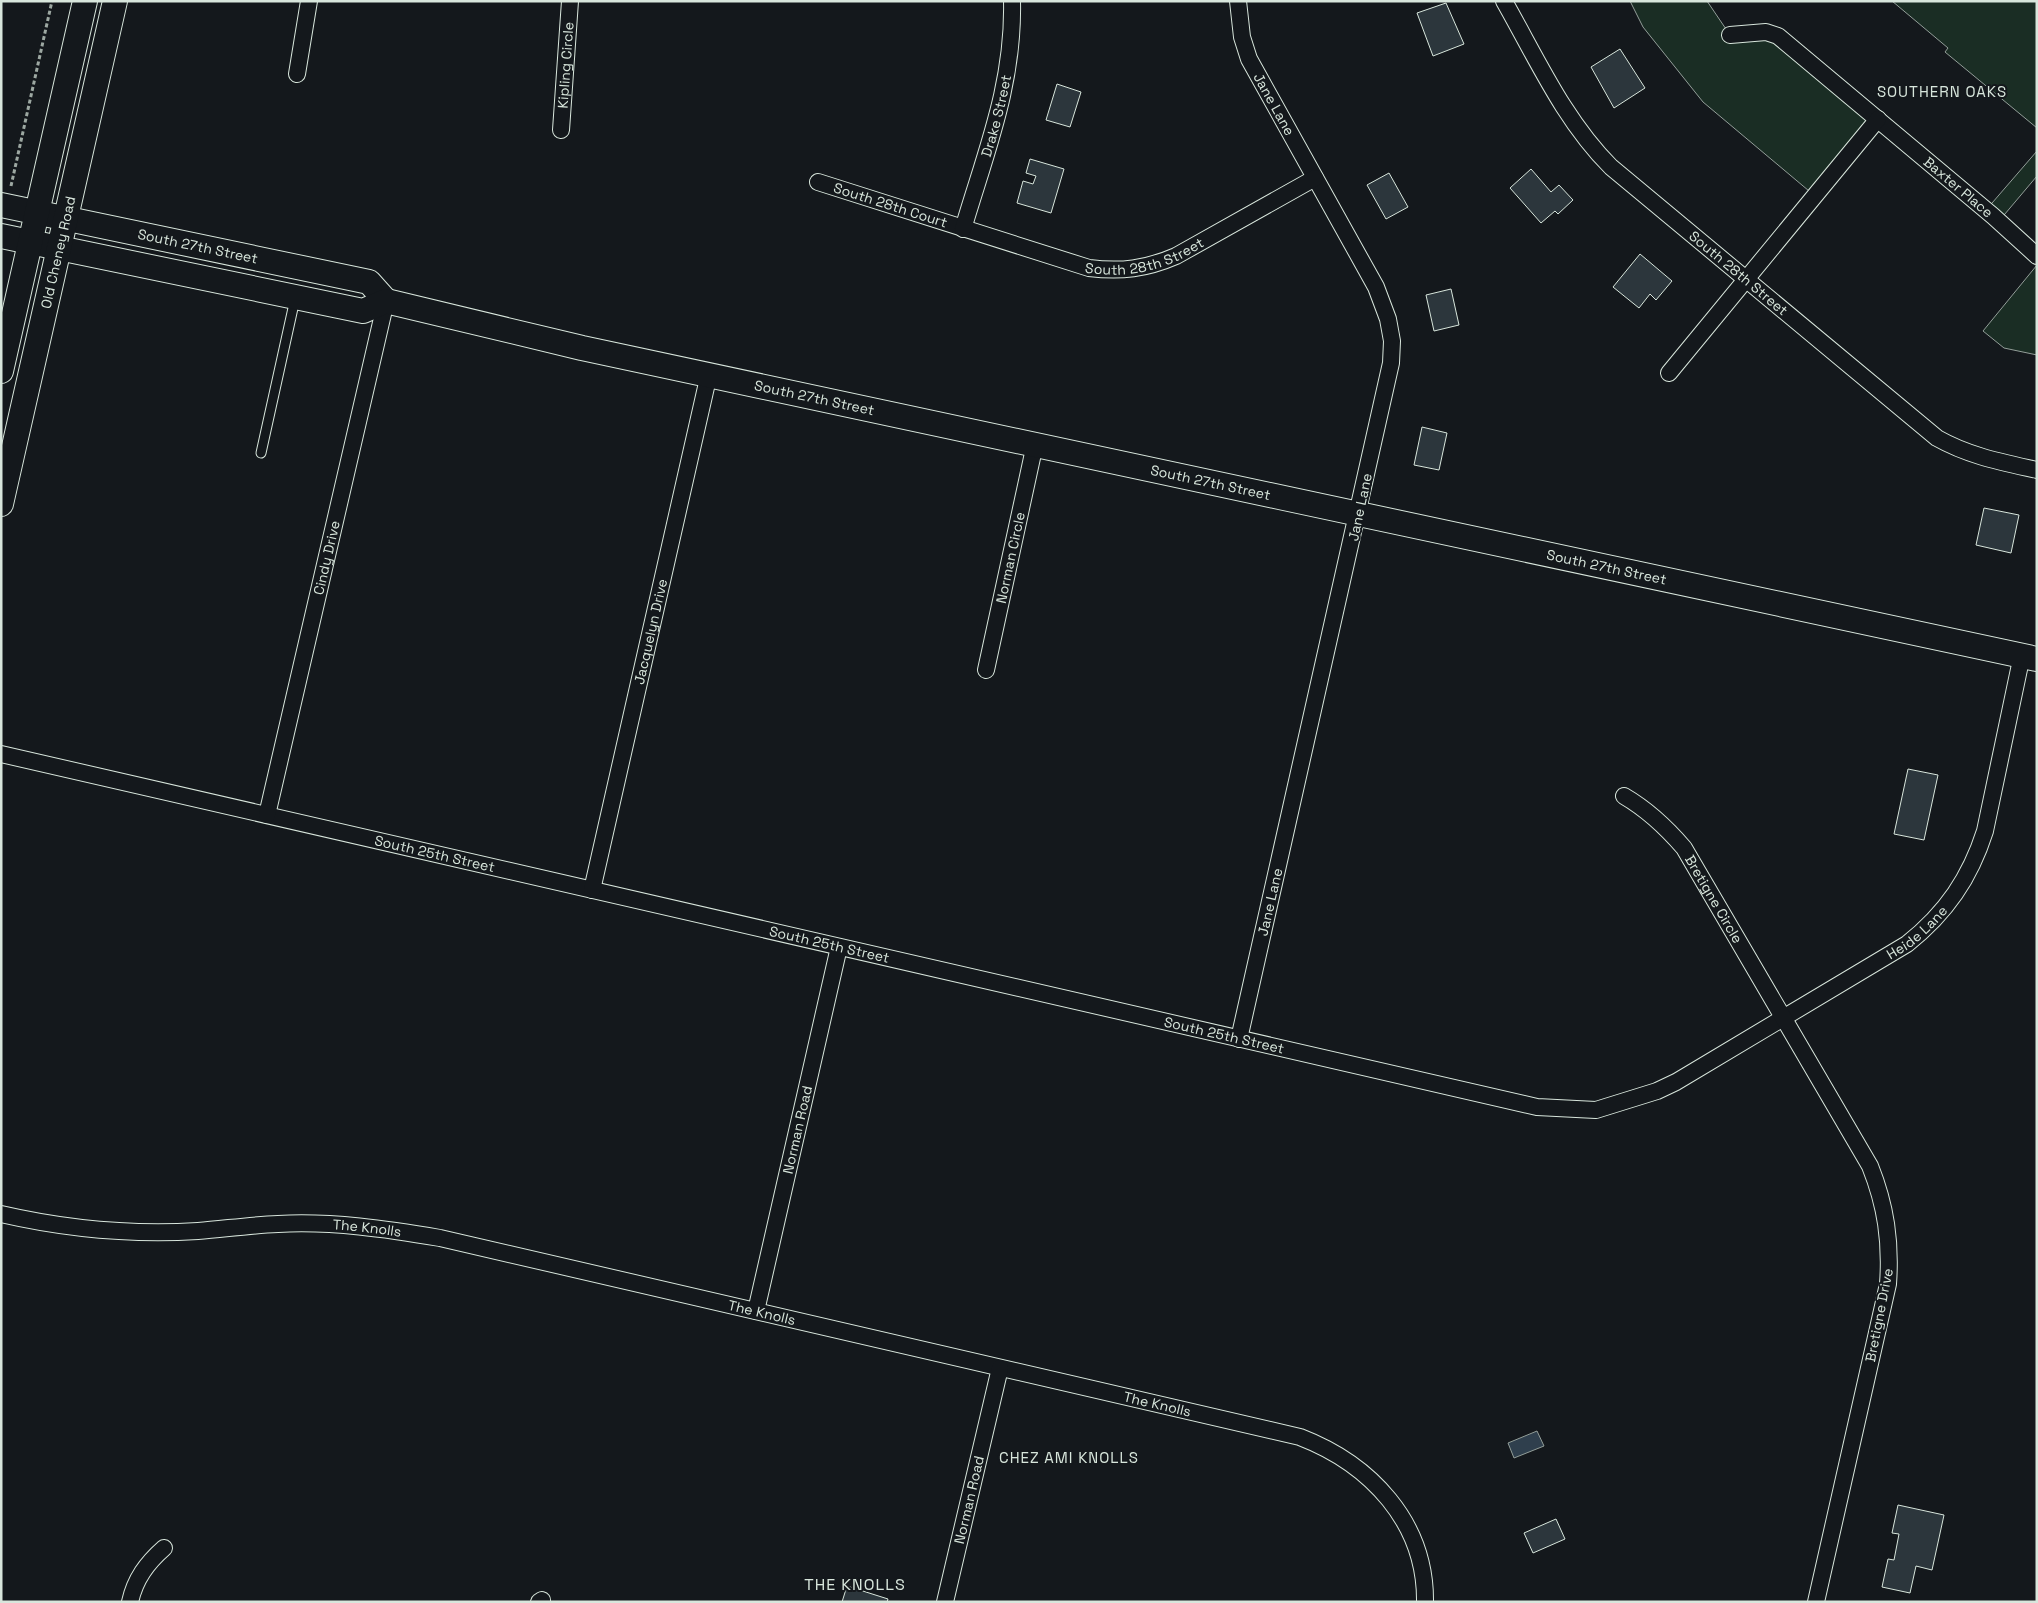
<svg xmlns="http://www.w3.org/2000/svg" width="2038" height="1603" font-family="'Space Grotesk',sans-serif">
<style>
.green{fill:#1a2d24;stroke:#939e99}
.water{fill:#2f3f4d;stroke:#939e99}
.building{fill:#2c363c;stroke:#d8e6dc}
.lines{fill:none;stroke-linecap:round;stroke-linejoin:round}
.service-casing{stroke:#d8e6dc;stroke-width:11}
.minor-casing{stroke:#d8e6dc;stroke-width:18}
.secondary-casing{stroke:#d8e6dc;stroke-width:26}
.path{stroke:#9da8a2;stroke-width:3;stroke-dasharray:4 2.5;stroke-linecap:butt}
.service{stroke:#14181c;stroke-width:9}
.minor{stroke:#14181c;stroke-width:16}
.secondary{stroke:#14181c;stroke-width:24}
.labels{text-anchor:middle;stroke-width:4;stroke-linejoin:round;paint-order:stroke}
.street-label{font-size:14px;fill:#d8e6dc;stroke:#14181c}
.neighbourhood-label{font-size:15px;letter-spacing:1px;fill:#d8e6dc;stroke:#14181c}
.quarter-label{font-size:16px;letter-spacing:1px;fill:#d8e6dc;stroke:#14181c}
</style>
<rect width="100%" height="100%" fill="#14181c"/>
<!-- green -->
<g class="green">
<path d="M1630,1h77l23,34 36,-3 112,87 -63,77 -112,-94 -60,-75z"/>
<path d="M1892,1h145v127l-92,-76 3,-4z"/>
<path d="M2037,151v25l-38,45 -13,-11z"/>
<path d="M2037,265v90l-33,-7 -21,-17z"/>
</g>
<!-- water -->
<path class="water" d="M1537,1431l7,15 -30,12 -6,-15z"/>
<!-- building -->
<g class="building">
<path d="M1446,3l18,41 -31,12 -16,-43z"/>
<path d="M1620,49l25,39 -31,20 -23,-41z"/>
<path d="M1057,84l24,8 -11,35 -24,-7z"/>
<path d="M1030,159l34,10 -13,44 -34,-10 6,-22 10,3 3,-8 -10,-3z"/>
<path d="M1531,169l20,23 8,-7 14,15 -15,14 -3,-3 -14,12 -31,-35z"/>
<path d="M1389,173l19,34 -22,12 -19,-34z"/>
<path d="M1640,254l32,27 -16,19 -6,-6 -11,14 -26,-21z"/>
<path d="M1451,289l8,36 -25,6 -8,-36z"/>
<path d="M1422,427l25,6 -8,37 -25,-5z"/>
<path d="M1984,508l35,7 -8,38 -35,-8z"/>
<path d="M1908,769l30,6 -14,65 -30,-6z"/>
<path d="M1898,1505l46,10 -12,55 -16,-4 -6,27 -28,-6 6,-28 6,1 5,-26 -7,-1z"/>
<path d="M1556,1519l9,20 -32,14 -9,-20z"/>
<path d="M847,1586l41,13 -1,3h-45z"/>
</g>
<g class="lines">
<!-- service casing -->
<g class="service-casing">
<path id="service" d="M261,453l34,-154"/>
</g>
<!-- minor casing -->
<g class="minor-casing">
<g id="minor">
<path id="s1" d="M1238,1l4,36 7,22 127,228 12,32 4,22 -1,22 -152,676"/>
<path id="s2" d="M1504,1c33,58 60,119 107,166l326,271c32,18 64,24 100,32"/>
<path id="s3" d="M1730,35l36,-3 12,4 215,180 44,40"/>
<path d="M297,74l12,-73"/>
<path id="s4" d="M561,130l9,-129"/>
<path id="s5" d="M818,182l271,86c32,4 57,1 87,-12l139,-78"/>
<path id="s6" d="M963,229c23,-78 51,-145 49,-228"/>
<path d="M1669,373l209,-254"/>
<path id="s7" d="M986,670l49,-226"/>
<path id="s8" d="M1,754l1536,353 59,3 61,-19 19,-9 231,-138c39,-31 63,-66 78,-113l37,-176"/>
<path id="s9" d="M1624,796c24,14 42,31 60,52l186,318c16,40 21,76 18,118l-72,318"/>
<path id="s10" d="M267,815l119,-514"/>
<path id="s11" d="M592,890l117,-516"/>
<path id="s12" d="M1,1214c65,15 130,21 197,17 26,-2 53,-6 80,-7 54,-3 109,5 162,14l860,199c70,27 126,85 125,165"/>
<path id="s13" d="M756,1311l83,-364"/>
<path d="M130,1602c5,-23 17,-39 34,-54"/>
<path d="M539,1602l3,-2"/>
<path id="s14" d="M945,1602l55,-234"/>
</g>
</g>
<!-- secondary casing -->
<g class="secondary-casing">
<g id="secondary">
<path id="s15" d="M1,205l368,77 17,19"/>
<path id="s16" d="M1,236l362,75 23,-10 196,47 1455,311"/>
<path d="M1,371l84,-370"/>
<path id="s17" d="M1,504l114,-503"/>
</g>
</g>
<!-- path -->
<path class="path" d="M11,186l41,-185"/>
<!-- service -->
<use href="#service" class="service"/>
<!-- minor -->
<use href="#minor" class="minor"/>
<!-- secondary -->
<use href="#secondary" class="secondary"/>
</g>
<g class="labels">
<!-- street labels -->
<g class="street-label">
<text dy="5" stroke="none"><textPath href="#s4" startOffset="65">Kipling Circle</textPath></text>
<text dy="5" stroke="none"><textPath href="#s1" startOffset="111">Jane Lane</textPath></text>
<text dy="5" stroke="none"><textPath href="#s6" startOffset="118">Drake Street</textPath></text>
<text dy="5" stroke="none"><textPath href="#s3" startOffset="284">Baxter Place</textPath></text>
<text dy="5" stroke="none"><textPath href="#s5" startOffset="76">South 28th Court</textPath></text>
<text dy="5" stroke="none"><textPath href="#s15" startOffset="201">South 27th Street</textPath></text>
<text dy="5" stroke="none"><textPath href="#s5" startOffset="342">South 28th Street</textPath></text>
<text dy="5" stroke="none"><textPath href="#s17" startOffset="258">Old Cheney Road</textPath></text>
<text dy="5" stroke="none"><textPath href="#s2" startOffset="364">South 28th Street</textPath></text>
<text dy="5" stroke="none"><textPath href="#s16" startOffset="834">South 27th Street</textPath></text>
<text dy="5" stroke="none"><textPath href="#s16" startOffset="1239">South 27th Street</textPath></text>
<text transform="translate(1360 507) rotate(-78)" y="5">Jane Lane</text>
<text dy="5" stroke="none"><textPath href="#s7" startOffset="115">Norman Circle</textPath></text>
<text dy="5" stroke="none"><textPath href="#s10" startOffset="264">Cindy Drive</textPath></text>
<text dy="5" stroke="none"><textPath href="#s16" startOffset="1644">South 27th Street</textPath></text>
<text dy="5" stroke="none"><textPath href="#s11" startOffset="265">Jacquelyn Drive</textPath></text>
<text dy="5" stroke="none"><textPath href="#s8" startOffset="445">South 25th Street</textPath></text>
<text dy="5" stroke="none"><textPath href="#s9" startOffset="139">Bretigne Circle</textPath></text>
<text transform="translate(1270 902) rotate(-77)" y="5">Jane Lane</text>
<text dy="5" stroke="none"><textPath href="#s8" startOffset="2004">Heide Lane</textPath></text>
<text dy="5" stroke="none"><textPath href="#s8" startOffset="850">South 25th Street</textPath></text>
<text dy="5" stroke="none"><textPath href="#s8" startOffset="1255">South 25th Street</textPath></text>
<text dy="5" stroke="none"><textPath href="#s13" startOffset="186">Norman Road</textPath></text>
<text dy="5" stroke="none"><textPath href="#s12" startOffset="368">The Knolls</textPath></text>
<text dy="5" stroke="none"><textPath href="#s12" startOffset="772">The Knolls</textPath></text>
<text transform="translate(1879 1315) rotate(-79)" y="5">Bretigne Drive</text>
<text dy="5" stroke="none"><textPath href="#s12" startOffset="1178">The Knolls</textPath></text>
<text dy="5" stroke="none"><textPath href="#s14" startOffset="105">Norman Road</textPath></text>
</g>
<!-- neighbourhood labels -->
<g class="neighbourhood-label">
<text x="1942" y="97">SOUTHERN OAKS</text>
<text x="1069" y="1463">CHEZ AMI KNOLLS</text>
</g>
<!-- quarter labels -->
<g class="quarter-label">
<text x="855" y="1590">THE KNOLLS</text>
</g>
</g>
<!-- border -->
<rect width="2038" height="1603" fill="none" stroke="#d8e6dc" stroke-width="5"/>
</svg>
